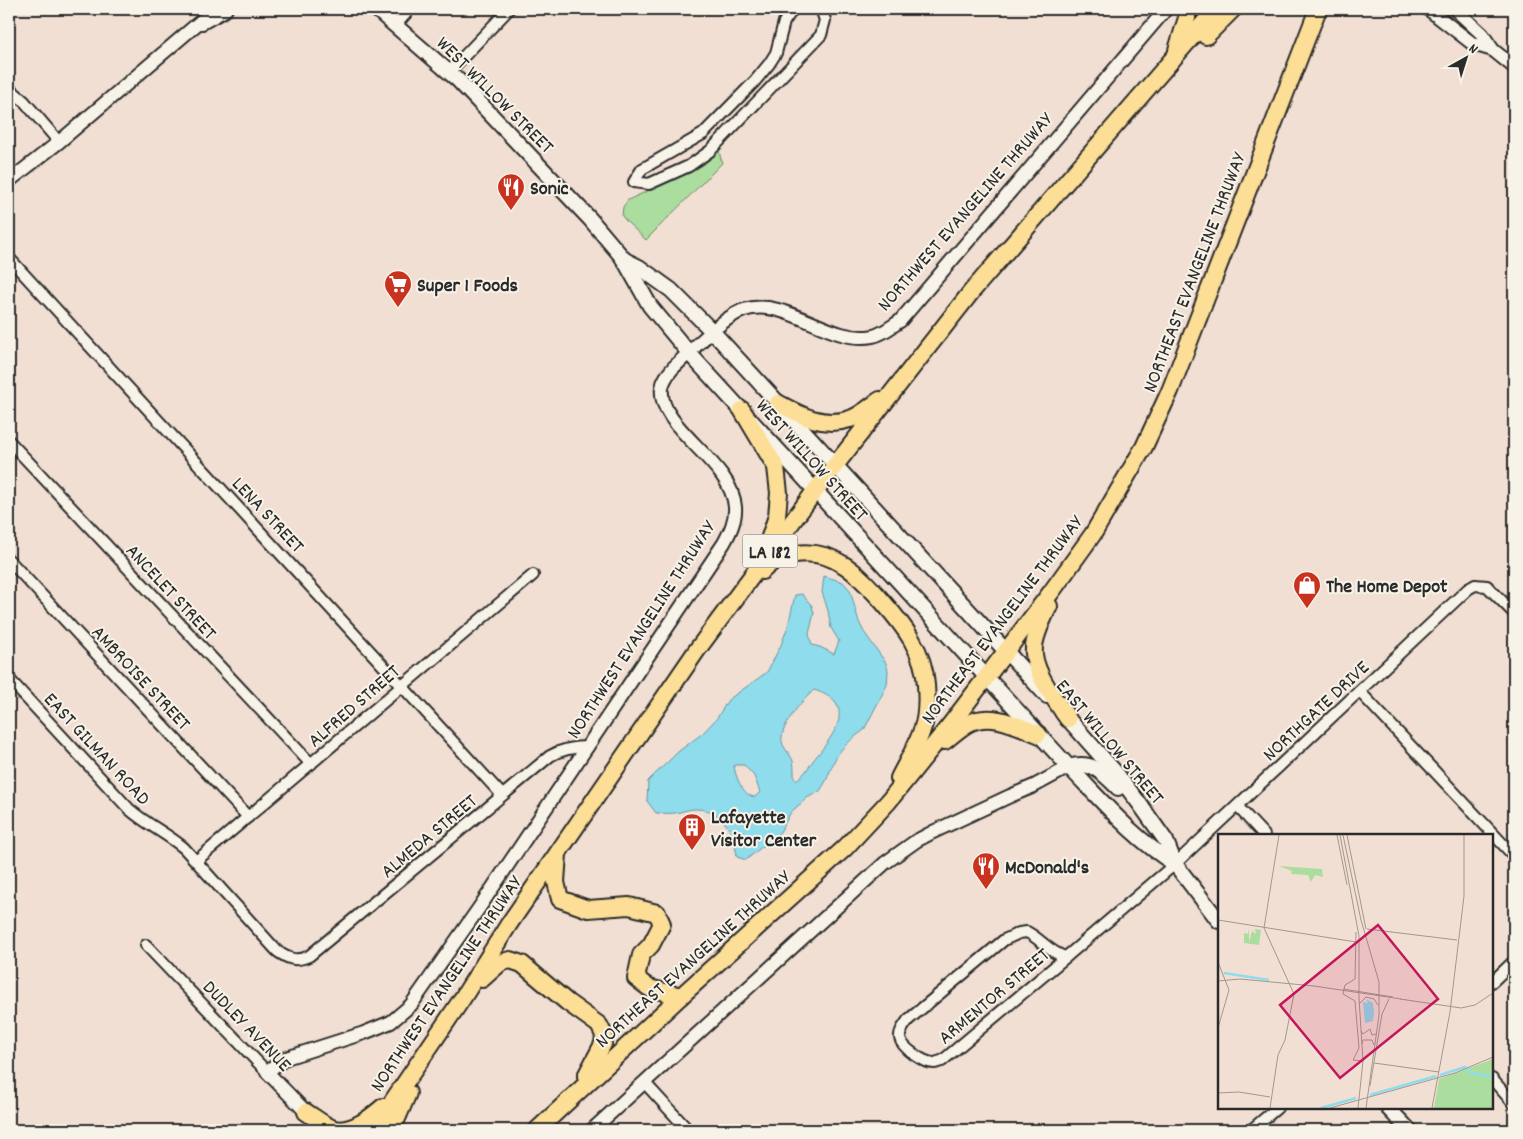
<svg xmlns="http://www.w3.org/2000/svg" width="1523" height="1139" font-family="Dekko,sans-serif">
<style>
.green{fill:#aadd9e;stroke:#6a8464}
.water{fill:#8edcec;stroke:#66959f;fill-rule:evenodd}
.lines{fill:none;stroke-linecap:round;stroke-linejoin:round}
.minor-casing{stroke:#2b2b2b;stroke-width:14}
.tertiary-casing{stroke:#2b2b2b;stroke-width:16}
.secondary-casing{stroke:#2b2b2b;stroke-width:18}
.trunk-casing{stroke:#2b2b2b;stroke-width:20}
.minor{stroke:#f7f3e8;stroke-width:10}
.tertiary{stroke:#f7f3e8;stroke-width:12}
.secondary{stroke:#f7f3e8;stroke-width:14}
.trunk{stroke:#fcde96;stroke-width:16}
.labels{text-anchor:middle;stroke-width:4;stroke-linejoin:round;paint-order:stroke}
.shield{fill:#f7f3e8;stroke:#686764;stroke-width:1}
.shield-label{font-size:19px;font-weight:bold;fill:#2b2b2b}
.street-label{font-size:20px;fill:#2b2b2b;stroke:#f7f3e8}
.poi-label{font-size:20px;font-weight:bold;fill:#2b2b2b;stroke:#f7f3e8;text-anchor:start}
.inset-river{fill:none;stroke:#8edcec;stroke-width:2.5}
.inset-road{fill:none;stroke:#a29790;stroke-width:1}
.view{fill:#c2185b;fill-opacity:0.15;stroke:#c2185b;stroke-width:2.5}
.inset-edge{fill:none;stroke:#2b2b2b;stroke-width:2.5}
</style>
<rect width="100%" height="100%" fill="#f2dfd3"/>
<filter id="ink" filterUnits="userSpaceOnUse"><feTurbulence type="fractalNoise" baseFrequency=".02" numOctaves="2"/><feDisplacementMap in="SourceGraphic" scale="10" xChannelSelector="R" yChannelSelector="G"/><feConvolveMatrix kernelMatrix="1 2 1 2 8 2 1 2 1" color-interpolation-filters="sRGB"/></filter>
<g filter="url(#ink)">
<!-- green -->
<path class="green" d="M719,151l3,12 -76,77 -19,-18 -5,-6 1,-9 5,-7 75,-35z"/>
<!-- water -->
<path class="water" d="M824,576l19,6 7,8 9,32 5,10 22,31 2,8 -1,14 -23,45 -12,9 -11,11 -6,9 -9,22 -6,10 -13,7 -16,14 -11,20 -34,28 -9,-3c-3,-24 -13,-48 -42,-48 -7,0 -13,3 -20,4 -6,1 -13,0 -19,0l-9,-12 1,-20 31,-30 24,-18 14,-15 11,-18 39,-28 14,-27 7,-19 7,-31 7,-1 10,12 2,7 -5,21 3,11 8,2 14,7 5,-13 -8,-13 -3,-17 -6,-19zM814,690c44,14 21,43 2,67 -7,8 -11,19 -21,23 -2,-6 0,-12 -2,-19 -2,-6 -7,-10 -10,-16 -7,-16 20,-45 31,-55zM734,765h10l10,11 6,16 -5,5c-12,-1 -20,-21 -21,-32z"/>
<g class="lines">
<!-- minor casing -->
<g class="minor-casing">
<g id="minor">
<path d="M793,9l-9,13 -8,31 -7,11 -14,17 -52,53 -61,35 -8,13 15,2 40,-18 21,-15 111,-116 4,-15 -4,-11"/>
<path d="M396,25l14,-16"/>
<path d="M449,72l60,-63"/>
<path d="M9,88l15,13 35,41"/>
<path d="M9,258l493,537"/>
<path d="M9,441l302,323"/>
<path d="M9,560l239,257"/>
<path d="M9,679l120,130c17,15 37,24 55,39l93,103c11,8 19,11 32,5l241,-200c12,-7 24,-9 38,-9"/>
<path d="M1360,692l154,164"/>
<path d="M1238,807l26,28"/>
<path d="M196,861l337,-286"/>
<path d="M1027,932c14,7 24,22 39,25l-124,104c-3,0 -5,2 -8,2 -10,0 -32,-15 -34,-25 -1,-7 5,-13 8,-18l96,-80 15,-7z"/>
<path d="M146,945l121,127"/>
<path d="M1066,957l109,-93 293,-275 7,-4 12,1 27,27"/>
<path d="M1492,982l22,-21"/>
<path d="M1492,1079l22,25"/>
<path d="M644,1082l44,48"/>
<path d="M1251,1130l26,-22"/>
</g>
</g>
<!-- tertiary casing -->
<g class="tertiary-casing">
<g id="tertiary">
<path d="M1428,9l45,35 20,6"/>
<path d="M1455,9l27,25 11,16 21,17"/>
<path d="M9,181l50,-39 150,-128"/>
<path d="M312,1118l-45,-46 19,-14 78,-25 27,-11 20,-17 68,-97 245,-365c6,-11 12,-23 11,-36 -3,-46 -78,-79 -73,-119 1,-8 6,-14 11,-20 16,-15 51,-52 71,-58 42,-14 86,35 129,26 10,-2 19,-10 27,-15l266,-312"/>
<path d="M592,1130l293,-267 31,-22 17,-9 77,-36 24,-10 35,-19"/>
</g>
</g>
<!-- secondary casing -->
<g class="secondary-casing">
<g id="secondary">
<path d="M376,9l82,71 132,139 33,39 27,48 39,47 380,414c33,34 65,72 106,97"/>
<path d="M202,22l23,-13"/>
<path d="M623,259l16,8 32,23 42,42 334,364"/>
<path d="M1062,712l54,61 23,30 27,38 9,23 44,57"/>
<path d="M1069,767c23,-7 34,6 49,21"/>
<path d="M1388,1108l21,22"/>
</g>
</g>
<!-- trunk casing -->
<g class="trunk-casing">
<g id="trunk">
<path d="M1206,36l27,-27"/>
<path d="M1177,50l10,-32v-9"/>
<path d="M778,403c22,12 45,25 72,16 10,-3 21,-13 30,-19"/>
<path d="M742,410l34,57 3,26 -2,23 -11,33"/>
<path d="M762,571c9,-10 19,-15 33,-17 40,-6 64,21 88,48 21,24 41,49 43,83 1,13 1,32 -4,45 -5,16 -15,32 -23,48"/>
<path d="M1049,606c-6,12 -13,26 -15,40 -3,24 22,54 34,73"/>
<path d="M945,741c7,-6 14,-12 22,-17 23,-13 49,1 71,10"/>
<path d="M558,854l-2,28 4,17 28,10 41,-3 28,7 5,11 -11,21 -10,10 -5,23 13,10 32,8"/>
<path d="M482,979l18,-16 10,-3 12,4 45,38 32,23 5,10 -1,9 -17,32"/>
<path d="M306,1112c8,5 19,14 28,17 18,4 36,-11 49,-22"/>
<path d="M373,1130l89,-131 47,-75 188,-274 118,-159 157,-200 244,-282"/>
<path d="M392,1130l16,-37"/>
<path d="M537,1130l144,-134 164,-148 43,-46 62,-77 102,-134 41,-57 51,-87 26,-56 148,-382"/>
</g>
</g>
<!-- minor -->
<use href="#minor" class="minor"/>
<!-- tertiary -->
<use href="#tertiary" class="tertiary"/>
<!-- secondary -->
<use href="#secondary" class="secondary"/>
<!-- trunk -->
<use href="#trunk" class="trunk"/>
</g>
</g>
<!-- icons -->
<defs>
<g id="restaurant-pin" transform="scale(1.4375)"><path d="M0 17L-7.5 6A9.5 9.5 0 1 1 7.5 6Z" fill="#c8321e" stroke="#f7f3e8"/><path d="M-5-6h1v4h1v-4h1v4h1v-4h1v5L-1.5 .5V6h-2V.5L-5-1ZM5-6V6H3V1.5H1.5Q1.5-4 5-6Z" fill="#fff"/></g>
<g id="supermarket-pin" transform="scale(1.4375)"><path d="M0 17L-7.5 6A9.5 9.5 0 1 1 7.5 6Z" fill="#c8321e" stroke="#f7f3e8"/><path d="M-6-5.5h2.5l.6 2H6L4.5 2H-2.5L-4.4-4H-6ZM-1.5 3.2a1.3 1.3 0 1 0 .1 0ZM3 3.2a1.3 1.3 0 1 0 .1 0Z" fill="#fff"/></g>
<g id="shop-pin" transform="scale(1.4375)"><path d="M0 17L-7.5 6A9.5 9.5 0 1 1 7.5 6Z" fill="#c8321e" stroke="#f7f3e8"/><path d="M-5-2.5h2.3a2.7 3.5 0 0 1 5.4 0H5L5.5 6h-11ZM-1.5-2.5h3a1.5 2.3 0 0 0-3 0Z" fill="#fff"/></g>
<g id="building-pin" transform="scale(1.4375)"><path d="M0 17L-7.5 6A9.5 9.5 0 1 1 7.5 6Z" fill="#c8321e" stroke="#f7f3e8"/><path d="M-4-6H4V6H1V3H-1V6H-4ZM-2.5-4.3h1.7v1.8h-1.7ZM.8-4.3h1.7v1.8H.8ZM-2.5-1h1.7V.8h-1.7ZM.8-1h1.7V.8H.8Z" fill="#fff"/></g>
</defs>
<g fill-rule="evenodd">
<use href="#restaurant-pin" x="511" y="187"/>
<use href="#supermarket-pin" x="398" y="284"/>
<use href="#shop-pin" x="1307" y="585"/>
<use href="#building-pin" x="692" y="827"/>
<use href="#restaurant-pin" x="986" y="866"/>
</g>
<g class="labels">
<!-- shield labels -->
<rect class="shield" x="742.5" y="534.5" width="55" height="33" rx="4"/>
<g class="shield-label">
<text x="770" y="558">LA 182</text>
</g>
<!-- street labels -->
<g class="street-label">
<text transform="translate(496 94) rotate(45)" y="7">WEST WILLOW STREET</text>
<text transform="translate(964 211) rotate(-49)" y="7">NORTHWEST EVANGELINE THRUWAY</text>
<text transform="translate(1193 272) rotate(-69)" y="7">NORTHEAST EVANGELINE THRUWAY</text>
<text transform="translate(813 459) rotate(48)" y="7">WEST WILLOW STREET</text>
<text transform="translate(269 514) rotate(47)" y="7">LENA STREET</text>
<text transform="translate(172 591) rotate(47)" y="7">ANCELET STREET</text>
<text transform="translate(1001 619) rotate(-53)" y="7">NORTHEAST EVANGELINE THRUWAY</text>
<text transform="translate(640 629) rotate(-57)" y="7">NORTHWEST EVANGELINE THRUWAY</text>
<text transform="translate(142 677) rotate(47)" y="7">AMBROISE STREET</text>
<text transform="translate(353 705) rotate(-41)" y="7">ALFRED STREET</text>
<text transform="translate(1315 710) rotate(-43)" y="7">NORTHGATE DRIVE</text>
<text transform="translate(1111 741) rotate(50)" y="7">EAST WILLOW STREET</text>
<text transform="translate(98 748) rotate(47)" y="7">EAST GILMAN ROAD</text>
<text transform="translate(428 835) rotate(-40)" y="7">ALMEDA STREET</text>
<text transform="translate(692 958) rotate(-42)" y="7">NORTHEAST EVANGELINE THRUWAY</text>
<text transform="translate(445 983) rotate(-56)" y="7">NORTHWEST EVANGELINE THRUWAY</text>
<text transform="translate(993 995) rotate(-40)" y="7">ARMENTOR STREET</text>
<text transform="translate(248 1025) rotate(46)" y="7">DUDLEY AVENUE</text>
</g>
<!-- poi labels -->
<g class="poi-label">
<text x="530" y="194">Sonic</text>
<text x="417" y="291">Super 1 Foods</text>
<text x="1326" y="592">The Home Depot</text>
<text x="711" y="823">Lafayette<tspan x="711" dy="23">Visitor Center</tspan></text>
<text x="1005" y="873">McDonald's</text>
</g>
</g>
<!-- overview -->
<g transform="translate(1218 834)">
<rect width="275" height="275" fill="#f2dfd3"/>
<path d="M61,32l43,3 1,8 -8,-2 -4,7 -3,-7 -17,-1 1,-3zM31,94v14l3,-11 4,3 -1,-5 6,1 -2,15 -15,-2v-10l4,1zM275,225v49h-59l5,-29z" fill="#aadd9e"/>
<path d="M148,165l7,4 1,10 -1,8 -8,2 -2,-21 5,1z" fill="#8edcec"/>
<path class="inset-river" d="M6,139l45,7M222,241l25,-8 6,6 22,4M152,261l66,-19M103,274l35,-10"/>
<path class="inset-road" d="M119,1l10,50M122,1l19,101v62l4,63 -5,47M125,1l18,85 18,62v33l-13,93M129,1l19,94M0,86l138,22M149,95l90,11M138,98l-1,47 -10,6 -2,9 12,7 4,47 -6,12 10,1M0,128l11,28 -11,38M0,147l22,-2 74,7 87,13M125,155l50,8M182,165l61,9 14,-3 18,-12M141,170l7,-7 8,2 4,6M143,197l2,3 7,-5 2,6 4,-1M144,210l1,-4h9l2,5M156,229l65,9M152,252l12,-72 7,-15M0,259l21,-1 31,5M52,274l8,-53 7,-15 9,-46 -30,-66 15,-93M112,274l125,-35 38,-16M214,274l18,-96 14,-116v-61"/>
<path class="view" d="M160,91l60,74 -98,79 -60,-73z"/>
<rect width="275" height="275" class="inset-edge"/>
</g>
<!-- margin -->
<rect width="1523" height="1139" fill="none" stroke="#f7f3e8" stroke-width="30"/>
<rect x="15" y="15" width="1493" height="1109" fill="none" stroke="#2b2b2b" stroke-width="2" filter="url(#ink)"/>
<!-- north arrow -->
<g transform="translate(1466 58) rotate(39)" stroke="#f7f3e8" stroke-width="4" paint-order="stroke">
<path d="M0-4L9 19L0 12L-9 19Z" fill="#2b2b2b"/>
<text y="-8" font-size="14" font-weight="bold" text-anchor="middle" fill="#2b2b2b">N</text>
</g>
</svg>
